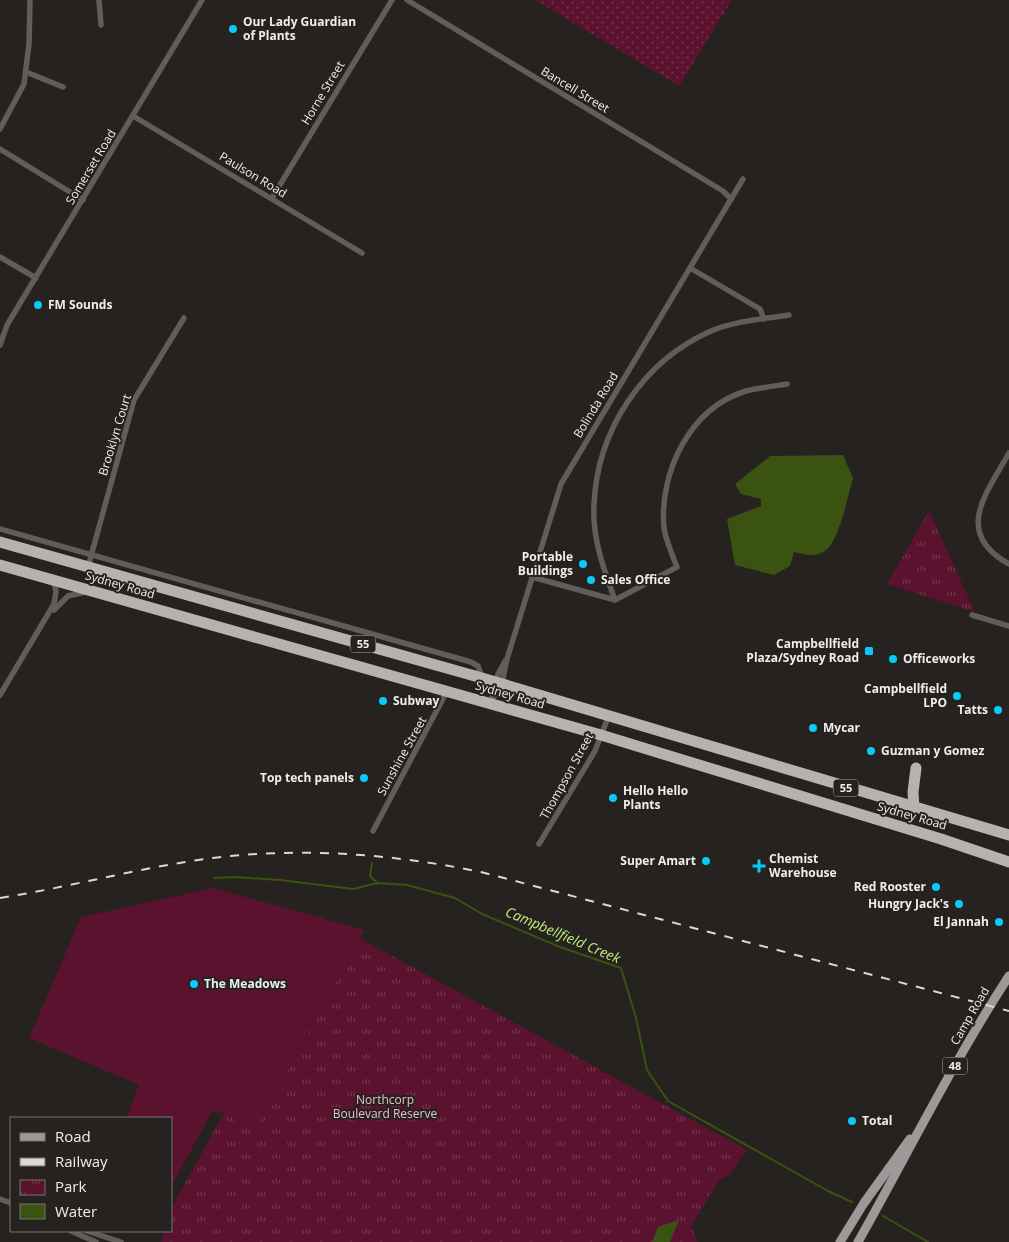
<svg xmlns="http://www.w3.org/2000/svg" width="1009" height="1242" font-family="'Open Sans',sans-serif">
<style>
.grass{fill:url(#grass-dots)}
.park{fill:url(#park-tufts)}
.garden{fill:#5b122f}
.water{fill:#3b5310}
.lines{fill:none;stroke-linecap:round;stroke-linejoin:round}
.stream{stroke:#3b5310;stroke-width:2}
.street{stroke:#605e5d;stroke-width:5.5}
.primary{stroke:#9e9998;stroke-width:9}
.highway{stroke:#b7b1af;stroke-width:11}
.rail{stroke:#dbd9d7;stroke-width:2;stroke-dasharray:9 9;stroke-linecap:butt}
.poi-dot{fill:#0bcafa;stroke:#25221f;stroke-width:2}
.labels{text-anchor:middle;stroke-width:4;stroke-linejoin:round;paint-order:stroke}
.shield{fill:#25221f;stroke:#b3b1ae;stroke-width:1}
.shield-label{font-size:11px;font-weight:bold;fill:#f0eeec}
.poi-label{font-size:12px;font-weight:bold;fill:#f0eeec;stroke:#25221f;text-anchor:start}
.street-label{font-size:12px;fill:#f0eeec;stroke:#25221f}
.park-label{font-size:12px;fill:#f0becb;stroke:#25221f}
.water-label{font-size:14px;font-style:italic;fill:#beed7d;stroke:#25221f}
</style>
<defs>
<pattern id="grass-dots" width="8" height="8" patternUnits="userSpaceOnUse" patternTransform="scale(1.25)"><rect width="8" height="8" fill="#5b122f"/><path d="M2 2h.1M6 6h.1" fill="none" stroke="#73354d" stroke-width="1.8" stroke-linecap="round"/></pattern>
<pattern id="park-tufts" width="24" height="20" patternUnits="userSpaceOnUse" patternTransform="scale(1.25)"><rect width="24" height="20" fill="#5b122f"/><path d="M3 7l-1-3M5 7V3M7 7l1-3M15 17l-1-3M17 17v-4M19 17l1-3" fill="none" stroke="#73354d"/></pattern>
</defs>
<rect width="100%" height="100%" fill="#25221f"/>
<!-- grass -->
<path class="grass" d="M535,0h197l-53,86z"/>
<!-- park -->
<g class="park">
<path d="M929,511l46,101 -88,-28z"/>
<path d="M319,916l428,234 -19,26 -8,3 -29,47 7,16h-537l3,-11h7v-22l49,-89 52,-90 -2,-1 -50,85 -8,-4z"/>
</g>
<!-- garden -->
<path class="garden" d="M213,888l152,42 -110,200 -41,-22 -43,79v-69h-45l13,-33 -110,-47 52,-121z"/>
<!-- water -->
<g class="water">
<path d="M843,455l10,23c-5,17 -14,64 -28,73 -10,7 -21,3 -31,1l-4,14 -16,9 -39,-10 -8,-46 34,-13v-7l-20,-5 -6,-10 35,-28z"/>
<path d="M679,1220l-9,22h-18l6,-15z"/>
</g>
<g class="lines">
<!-- stream -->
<g class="stream">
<path d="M372,863l-2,13 7,7"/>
<path d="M214,878l21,-1 45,3 73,9 24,-6 30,2 48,13 27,16 78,33 61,21 15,50 11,52 21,31 160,90 24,11"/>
<path d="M883,1216l45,26"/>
</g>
<!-- street -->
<g class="street">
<path d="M99,0l2,25"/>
<path d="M407,0l316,191 8,8"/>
<path d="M26,72l37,15"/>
<path d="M133,116l229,137"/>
<path d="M0,129l24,-45 5,-40 1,-44"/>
<path d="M0,149l83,51"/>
<path d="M272,198l120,-198"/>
<path d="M0,257l36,21"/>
<path d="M690,268l70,41 4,10"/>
<path d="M0,345l7,-20 195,-325"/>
<path d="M1009,453c-23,41 -56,80 0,111"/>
<path d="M0,529l471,133 7,4 4,11"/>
<path d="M88,567l46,-167 50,-82"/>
<path d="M532,577l83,23"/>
<path d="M615,600c-11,-30 -23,-62 -21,-95 3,-75 49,-144 117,-174 24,-10 51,-12 78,-16"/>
<path d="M615,600l62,-33c-5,-13 -11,-26 -13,-39 -5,-56 26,-120 82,-137 13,-3 28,-5 41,-7"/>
<path d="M54,610l14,-14 18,-4"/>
<path d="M972,615l37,11"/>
<path d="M0,695l54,-91 2,-12 -2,-11"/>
<path d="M492,697l6,-23 7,-13"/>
<path d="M490,703l12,-20 5,-24 54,-175 182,-305"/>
<path d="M373,831l74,-140"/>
<path d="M539,844l56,-93 14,-36"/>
<path d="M0,1199l11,4"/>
<path d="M71,1231l25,11"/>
<path d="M87,1231l34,11"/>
</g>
<!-- primary -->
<g class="primary">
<path d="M840,1242l24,-39 46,-64"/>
<path d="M858,1242c50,-89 95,-180 151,-266"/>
</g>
<!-- highway -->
<g class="highway">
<path d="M0,542l482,136 527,157"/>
<path d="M0,565l601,170 340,104 68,23"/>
<path d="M914,808l-1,-16 3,-24"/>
</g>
<!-- rail -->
<path class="rail" d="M0,898c71,-11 141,-31 213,-40 90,-11 180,-4 268,14l528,139"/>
</g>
<!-- markers -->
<g class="poi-dot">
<circle cx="233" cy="29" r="5"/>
<circle cx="38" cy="305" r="5"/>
<circle cx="583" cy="564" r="5"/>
<circle cx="591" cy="580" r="5"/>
<rect x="864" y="646" width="10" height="10" rx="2.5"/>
<circle cx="893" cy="659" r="5"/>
<circle cx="957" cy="696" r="5"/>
<circle cx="383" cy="701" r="5"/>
<circle cx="998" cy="710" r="5"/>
<circle cx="813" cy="728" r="5"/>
<circle cx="871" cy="751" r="5"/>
<circle cx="364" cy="778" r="5"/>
<circle cx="613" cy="798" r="5"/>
<circle cx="706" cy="861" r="5"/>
<path d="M756.5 858.5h5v5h5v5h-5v5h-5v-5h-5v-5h5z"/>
<circle cx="936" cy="887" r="5"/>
<circle cx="959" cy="904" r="5"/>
<circle cx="999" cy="922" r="5"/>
<circle cx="194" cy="984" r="5"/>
<circle cx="852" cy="1121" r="5"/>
</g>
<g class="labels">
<!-- shield labels -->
<g class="shield">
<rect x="350.5" y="635.5" width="25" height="17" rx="4"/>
<rect x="833.5" y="779.5" width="25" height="17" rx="4"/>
<rect x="942.5" y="1057.5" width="25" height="17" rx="4"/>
</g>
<g class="shield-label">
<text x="363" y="648">55</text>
<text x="846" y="792">55</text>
<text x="955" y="1070">48</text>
</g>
<!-- poi labels -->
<g class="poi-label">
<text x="243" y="26">Our Lady Guardian<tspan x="243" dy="14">of Plants</tspan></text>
<text x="48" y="309">FM Sounds</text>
<text x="573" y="561" text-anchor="end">Portable<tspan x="573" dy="14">Buildings</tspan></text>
<text x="601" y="584">Sales Office</text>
<text x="859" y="648" text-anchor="end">Campbellfield<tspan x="859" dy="14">Plaza/Sydney Road</tspan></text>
<text x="903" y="663">Officeworks</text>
<text x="947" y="693" text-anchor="end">Campbellfield<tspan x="947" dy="14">LPO</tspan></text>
<text x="393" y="705">Subway</text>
<text x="988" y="714" text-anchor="end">Tatts</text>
<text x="823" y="732">Mycar</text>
<text x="881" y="755">Guzman y Gomez</text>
<text x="354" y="782" text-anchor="end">Top tech panels</text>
<text x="623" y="795">Hello Hello<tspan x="623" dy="14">Plants</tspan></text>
<text x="769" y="863">Chemist<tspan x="769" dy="14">Warehouse</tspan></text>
<text x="696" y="865" text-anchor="end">Super Amart</text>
<text x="926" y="891" text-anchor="end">Red Rooster</text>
<text x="949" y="908" text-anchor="end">Hungry Jack's</text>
<text x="989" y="926" text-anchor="end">El Jannah</text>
<text x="204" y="988">The Meadows</text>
<text x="862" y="1125">Total</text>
</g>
<!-- street labels -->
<g class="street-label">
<text transform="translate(575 90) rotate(31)" y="4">Bancell Street</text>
<text transform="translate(323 93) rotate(-59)" y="4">Horne Street</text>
<text transform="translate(91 167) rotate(-59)" y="4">Somerset Road</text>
<text transform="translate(253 175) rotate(31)" y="4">Paulson Road</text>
<text transform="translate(596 405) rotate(-59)" y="4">Bolinda Road</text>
<text transform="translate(115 435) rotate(-73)" y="4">Brooklyn Court</text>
<text transform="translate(120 585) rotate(16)" y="4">Sydney Road</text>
<text transform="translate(510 695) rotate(16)" y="4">Sydney Road</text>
<text transform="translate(402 756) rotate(-61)" y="4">Sunshine Street</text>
<text transform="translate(567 776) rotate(-61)" y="4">Thompson Street</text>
<text transform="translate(912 816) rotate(16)" y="4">Sydney Road</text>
<text transform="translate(970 1016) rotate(-60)" y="4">Camp Road</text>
</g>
<!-- park labels -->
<g class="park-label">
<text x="385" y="1104">Northcorp<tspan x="385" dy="14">Boulevard Reserve</tspan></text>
</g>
<!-- water labels -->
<g class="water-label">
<text transform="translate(563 935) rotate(23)" y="5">Campbellfield Creek</text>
</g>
</g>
<!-- legend -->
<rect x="10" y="1117" width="162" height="115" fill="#25221f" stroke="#767471"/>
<rect x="20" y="1133" width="25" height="8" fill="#9e9998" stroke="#767471"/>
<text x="55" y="1142" font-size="15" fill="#f0eeec">Road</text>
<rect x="20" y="1158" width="25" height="8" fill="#dbd9d7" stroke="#767471"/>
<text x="55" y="1167" font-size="15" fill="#f0eeec">Railway</text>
<rect x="20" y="1180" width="25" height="15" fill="url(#park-tufts)" stroke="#767471"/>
<text x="55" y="1192" font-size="15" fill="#f0eeec">Park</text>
<rect x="20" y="1204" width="25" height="15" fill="#3b5310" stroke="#767471"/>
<text x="55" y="1217" font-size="15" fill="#f0eeec">Water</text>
</svg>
